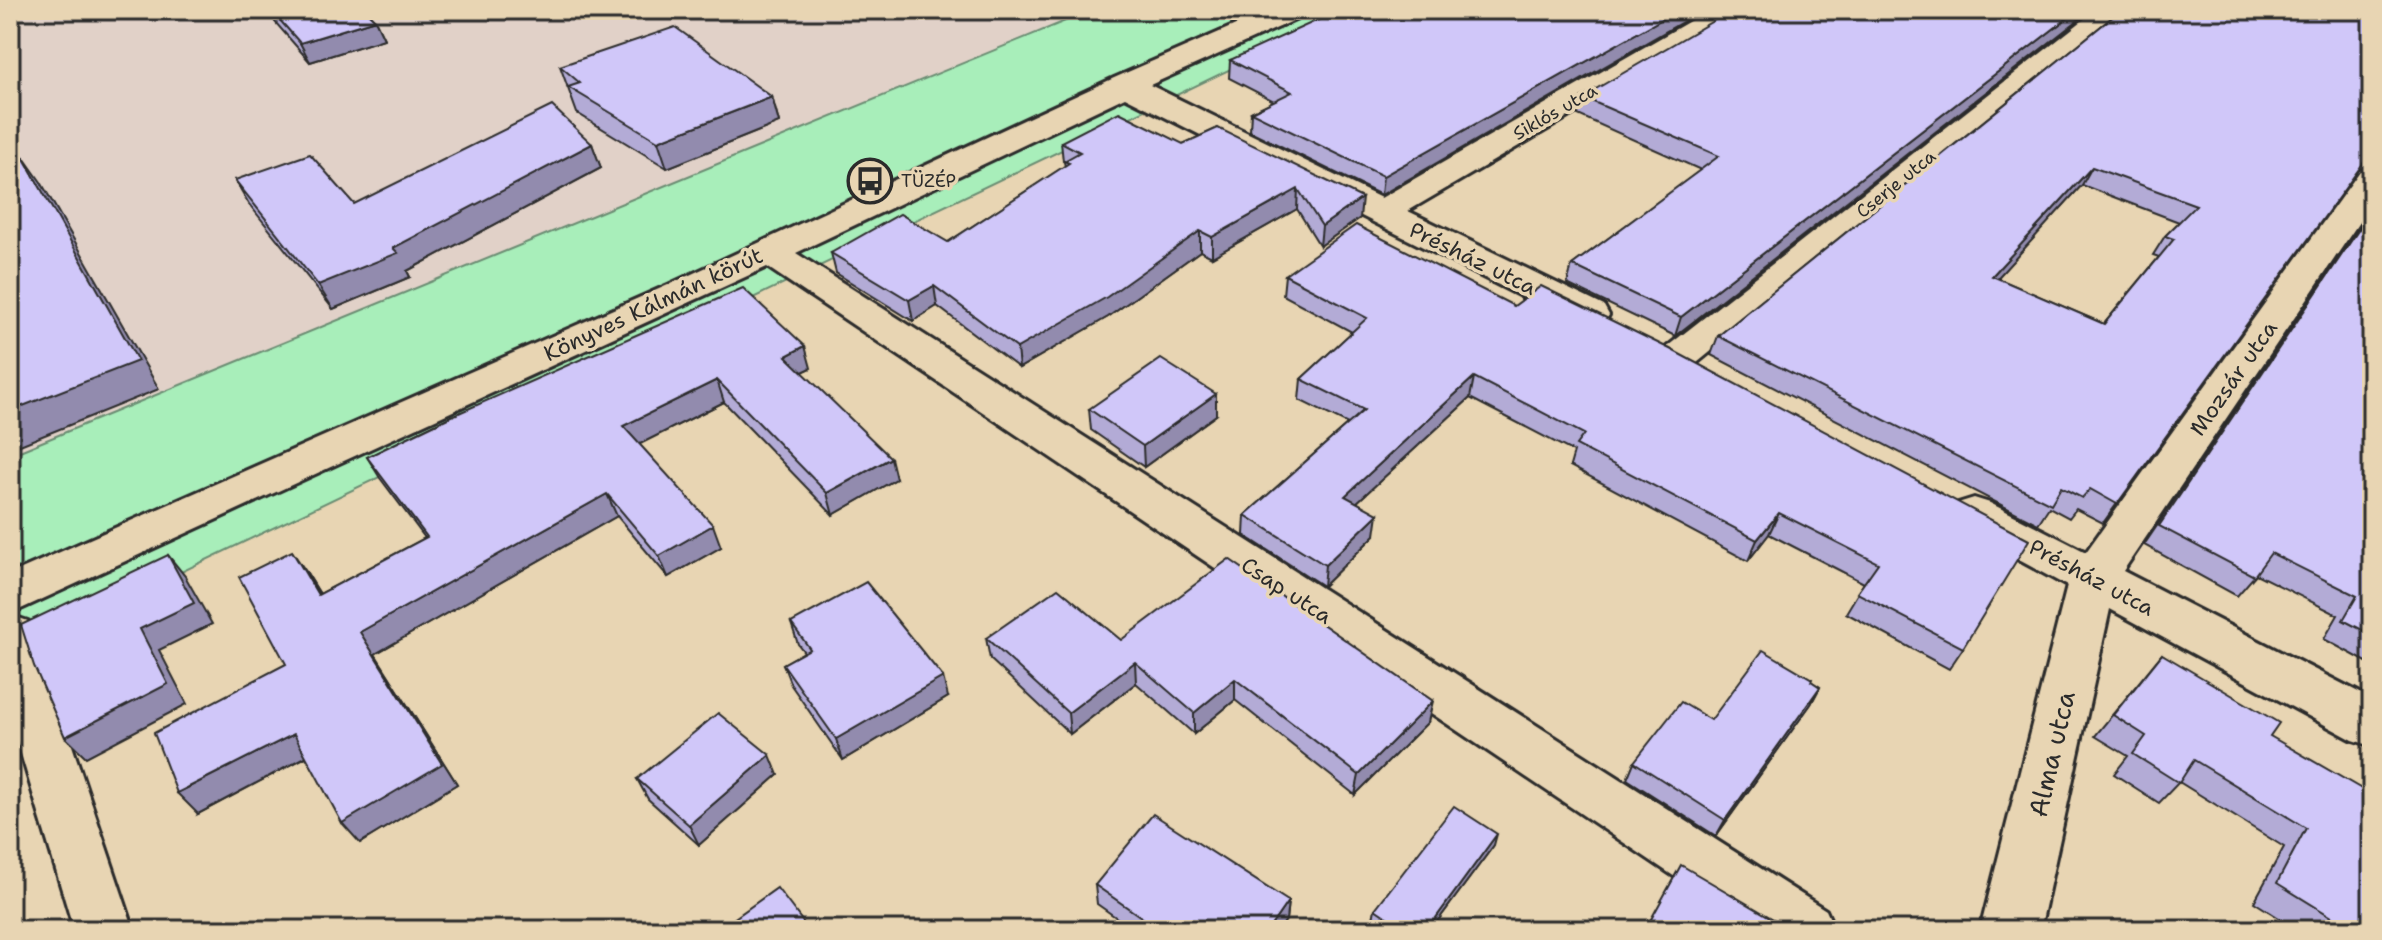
<svg xmlns="http://www.w3.org/2000/svg" width="2382" height="940" font-family="'Shantell Sans',sans-serif">
<style>
.built{fill:#e1d1c8}
.green{fill:#a8eeba;stroke:#6a8c72;stroke-width:2}
.lines{fill:none;stroke-linecap:round;stroke-linejoin:round}
.minor-casing{stroke:#2b2b2b;stroke-width:6}
.minor{fill:#e8d5b3;fill-rule:evenodd}
.wall{fill:#b3abd6;stroke:#2b2b2b;stroke-width:2;fill-rule:evenodd}
.shaded-wall{fill:#928bae;stroke:#2b2b2b;stroke-width:2}
.building{fill:#d0c7f9;stroke:#2b2b2b;stroke-width:2;fill-rule:evenodd}
.labels{text-anchor:middle;stroke-width:7;stroke-linejoin:round;paint-order:stroke}
.far-street-label{font-size:18px;fill:#2b2b2b;stroke:#e8d5b3}
.far-poi-label{font-size:18px;fill:#2b2b2b;stroke:#e8d5b3;text-anchor:start}
.street-label{font-size:22px;fill:#2b2b2b;stroke:#e8d5b3}
.near-street-label{font-size:26px;fill:#2b2b2b;stroke:#e8d5b3}
</style>
<rect width="100%" height="100%" fill="#e8d5b3"/>
<filter id="ink" filterUnits="userSpaceOnUse"><feTurbulence type="fractalNoise" baseFrequency=".0125" numOctaves="2"/><feDisplacementMap in="SourceGraphic" scale="16" xChannelSelector="R" yChannelSelector="G"/><feConvolveMatrix kernelMatrix="1 2 1 2 8 2 1 2 1" color-interpolation-filters="sRGB"/></filter>
<g filter="url(#ink)">
<!-- built -->
<path class="built" d="M10,10h1082l-1082,445z"/>
<!-- green -->
<path class="green" d="M1092,10h262l-1344,644v-199z"/>
<g class="lines">
<!-- minor casing -->
<g class="minor-casing">
<g id="minor">
<path d="M1270,10h38l-4,6 -154,69 231,113 328,-188h35l-4,6 -332,195 196,95 5,9 -5,9 -14,3 -14,-3 -451,-227 -329,156 1030,657 9,20h-81l-987,-663 -757,347v-40l658,-289 446,-207z"/>
<path d="M2096,10h32l-436,357 -14,4 -14,-4 -6,-9 6,-9z"/>
<path d="M2372,168v35l-249,368 249,128v47l-19,-6 -243,-131 -70,321h-60l87,-344 -109,-59 -7,-12 7,-12 16,-5 16,5 96,49 274,-381z"/>
<path d="M10,615l18,6 7,14 99,295h-60l-64,-213z"/>
</g>
</g>
<!-- minor -->
<use href="#minor" class="minor"/>
</g>
<!-- wall -->
<g class="wall">
<path d="M269,10h96l10,10 9,19 -74,23 -35,-40z"/>
<path d="M1703,10l-322,185 -131,-64 1,-19 23,-11 -45,-23 1,-18z"/>
<path d="M2091,10l-416,326 -108,-52 5,-19 129,-95 -123,-55 4,-18z"/>
<path d="M2121,10l237,159 -255,354 -27,-14 -7,9 -20,-11 -11,17 -327,-169 7,-19zM2082,185l97,37 -14,14 -12,19 6,2 -55,67 -107,-46z"/>
<path d="M560,66l212,31 7,26 -112,45 -90,-55z"/>
<path d="M1218,128l142,90 -40,28 -23,-37 -85,48 -12,-6 -92,66 -89,51 -82,-62 -24,15 -77,-48 -5,-20 117,-11 117,-76 -1,-4 -1,-1 -2,-19 122,2z"/>
<path d="M592,144l9,24 -194,103 3,6 -77,32 -84,-105 -14,-24 119,24z"/>
<path d="M2372,208v457l-48,-26 14,-24 -82,-41 -19,22 -93,-51z"/>
<path d="M1285,275l229,31 156,43 293,299 -14,21 -103,-56 18,-30 -95,-49 -21,27 -178,-95 4,-14 -104,-54 -113,104 18,33 -52,51 -79,-51 1,-20 103,-91 -49,-24 2,-21 51,-47 -69,-37z"/>
<path d="M811,368l-9,4 94,107 -63,36 -109,-113 -85,42 82,103 -53,30 -51,-61 -242,138 82,130 -97,59 -54,-86 -108,57 88,-150 21,-91 13,21 105,-56 -45,-60 -13,-21 85,-41z"/>
<path d="M1089,409l127,6 -72,52 -53,-37z"/>
<path d="M791,623l157,74 -105,63 -52,-75 -8,-21 21,-12 -6,-8z"/>
<path d="M986,638l135,2 307,82 -73,73 -120,-95 -41,34 -58,-51 -66,51 -80,-75z"/>
<path d="M2162,654l108,82 102,194h-74l-44,-28 30,-55 -105,-65 -20,21 -45,-29 14,-18 -33,-20z"/>
<path d="M1811,681l9,6 -9,17 -95,132 -89,-57 7,-17 77,-42z"/>
<path d="M778,775l-79,70 -51,-46 -11,-20z"/>
<path d="M1494,845l-63,85h-42l-16,-11 2,-10z"/>
<path d="M1095,885l193,16 -2,19 -7,10h-145l-37,-26z"/>
</g>
<!-- shaded-wall -->
<g class="shaded-wall">
<path d="M1678,10h25l-322,185 2,-19z"/>
<path d="M2078,10h13l-416,326 6,-19z"/>
<path d="M375,20l9,19 -74,23 -10,-19z"/>
<path d="M772,97l7,26 -112,45 -9,-27z"/>
<path d="M592,144l9,24 -194,103 3,6 -77,32 -15,-24z"/>
<path d="M2371,151h1v15l-14,3z"/>
<path d="M22,155l19,27 118,207 -149,60v-38z"/>
<path d="M2092,167l-10,18 -100,110 10,-19z"/>
<path d="M1298,189l-1,20 -85,48v-20z"/>
<path d="M1362,198l-2,20 -40,28 2,-20z"/>
<path d="M1200,231v20l-92,66 -89,51 -2,-20z"/>
<path d="M934,286l3,20 -24,15 -4,-21z"/>
<path d="M805,346l6,22 -19,9 -6,-21z"/>
<path d="M1474,377l-4,21 -128,118 3,-20z"/>
<path d="M717,380l7,22 -92,46 -9,-22z"/>
<path d="M1216,394v21l-72,52 -1,-21z"/>
<path d="M891,458l5,21 -63,36 -6,-22z"/>
<path d="M607,494l10,22 -242,138 82,130 -97,59 -18,-20 18,-191z"/>
<path d="M1779,513l-10,21 -21,27 9,-21z"/>
<path d="M1378,514l-3,21 -52,51 2,-21z"/>
<path d="M713,525l8,22 -53,30 -9,-21z"/>
<path d="M292,551l15,22 27,44 -16,-22z"/>
<path d="M168,555l17,21 27,48 -53,26 28,54 -101,53 -21,-20z"/>
<path d="M1135,662l1,21 -66,51 -2,-21z"/>
<path d="M943,677l5,20 -105,63 -7,-21z"/>
<path d="M1235,679v21l-41,34v-21z"/>
<path d="M1820,687l-9,17 -95,132 9,-16z"/>
<path d="M1433,701l-5,21 -73,73 4,-20z"/>
<path d="M294,734l17,20 -113,60 -21,-21z"/>
<path d="M770,755l8,20 -79,70 -10,-20z"/>
<path d="M1497,834l-3,11 -63,85h-4z"/>
<path d="M1288,901l-2,19 -7,10h-11z"/>
</g>
<!-- building -->
<g class="building">
<path d="M271,10h94l10,10 -75,23z"/>
<path d="M1340,10h338l-295,166 -132,-64 41,-20 -62,-32z"/>
<path d="M1732,10h346l-397,307 -109,-52 147,-109 -137,-59z"/>
<path d="M2121,10h251v141l-255,353 -27,-15 -8,9 -21,-11 -10,17 -333,-168zM2092,167l104,38 -31,31 9,3 -70,85 -112,-48z"/>
<path d="M675,27l97,70 -114,44 -90,-54 12,-4 -20,-17z"/>
<path d="M552,106l40,38 -199,104 5,5 -80,32 -83,-105 75,-26 44,50z"/>
<path d="M1119,112l64,32 35,-16 144,70 -40,28 -24,-37 -86,48 -12,-6 -93,66 -90,51 -83,-62 -25,14 -78,-47 69,-39 48,28 121,-79 -5,-2 16,-9 -19,-10z"/>
<path d="M22,155l116,206 -128,50v-252z"/>
<path d="M2372,210v425l-29,-15 14,-24 -86,-43 -17,23 -95,-50z"/>
<path d="M1356,225l158,81 27,-20 129,63 359,191 -66,108 -106,-55 21,-30 -99,-50 -22,27 -181,-95 8,-11 -110,-57 -129,119 33,18 -53,51 -80,-50 119,-105 -63,-31 66,-61 -82,-43z"/>
<path d="M743,288l62,58 -19,10 105,102 -64,35 -110,-113 -94,46 90,99 -54,31 -52,-62 -247,138 82,132 -100,59 -48,-89 -117,59 -23,-60 132,-69 -47,-87 53,-26 26,44 109,-58 -60,-80 85,-41z"/>
<path d="M1161,359l55,35 -73,52 -54,-37z"/>
<path d="M168,555l26,48 -54,26 28,55 -103,53 -31,-71 -13,-41z"/>
<path d="M1229,559l204,142 -74,74 -124,-96 -41,34 -59,-51 -67,51 -82,-75 72,-50 63,52z"/>
<path d="M866,582l77,95 -107,62 -53,-75 27,-15 -19,-26z"/>
<path d="M1763,650l49,29 -1,2 9,6 -95,133 -91,-58 47,-60 30,18z"/>
<path d="M2162,654l117,69 -9,13 102,59v135h-19l-76,-47 29,-55 -112,-68 -15,23 -46,-29 13,-18 -33,-21z"/>
<path d="M718,713l52,42 -81,70 -52,-46z"/>
<path d="M1454,806l43,28 -70,96h-21l-31,-21z"/>
<path d="M1153,814l135,87 -20,29h-108l-65,-45z"/>
<path d="M1681,865l104,61 -2,4h-138z"/>
<path d="M777,888l32,42h-91z"/>
</g>
</g>
<!-- icons -->
<defs>
<g id="bus-ring" transform="scale(2.3)"><circle r="9.5" fill="#e8d5b3" stroke="#2b2b2b" stroke-width="1.5"/><path d="M-5-6H5V4H4V6H2V4H-2V6H-4V4H-5ZM-3.5-4V0h7V-4ZM-3.5 1.2v1.5H-2V1.2ZM2 1.2v1.5H3.5V1.2Z" fill="#2b2b2b"/></g>
</defs>
<g fill-rule="evenodd">
<use href="#bus-ring" x="870" y="181"/>
</g>
<g class="labels">
<!-- far-street labels -->
<g class="far-street-label">
<text transform="translate(1555 112) rotate(-30)" y="6">Siklós utca</text>
<text transform="translate(1896 184) rotate(-39)" y="6">Cserje utca</text>
</g>
<!-- far-poi labels -->
<g class="far-poi-label">
<text x="901" y="187">TÜZÉP</text>
</g>
<!-- street labels -->
<g class="street-label">
<text transform="translate(1473 258) rotate(26)" y="8">Présház utca</text>
<text transform="translate(653 304) rotate(-25)" y="8">Könyves Kálmán körút</text>
<text transform="translate(2233 378) rotate(-55)" y="8">Mozsár utca</text>
<text transform="translate(2092 577) rotate(28)" y="8">Présház utca</text>
<text transform="translate(1287 590) rotate(33)" y="8">Csap utca</text>
</g>
<!-- near-street labels -->
<g class="near-street-label">
<text transform="translate(2052 754) rotate(-77)" y="9">Alma utca</text>
</g>
</g>
<!-- margin -->
<rect width="2382" height="940" fill="none" stroke="#e8d5b3" stroke-width="40"/>
<rect x="20" y="20" width="2342" height="900" fill="none" stroke="#2b2b2b" stroke-width="3" filter="url(#ink)"/>
</svg>
